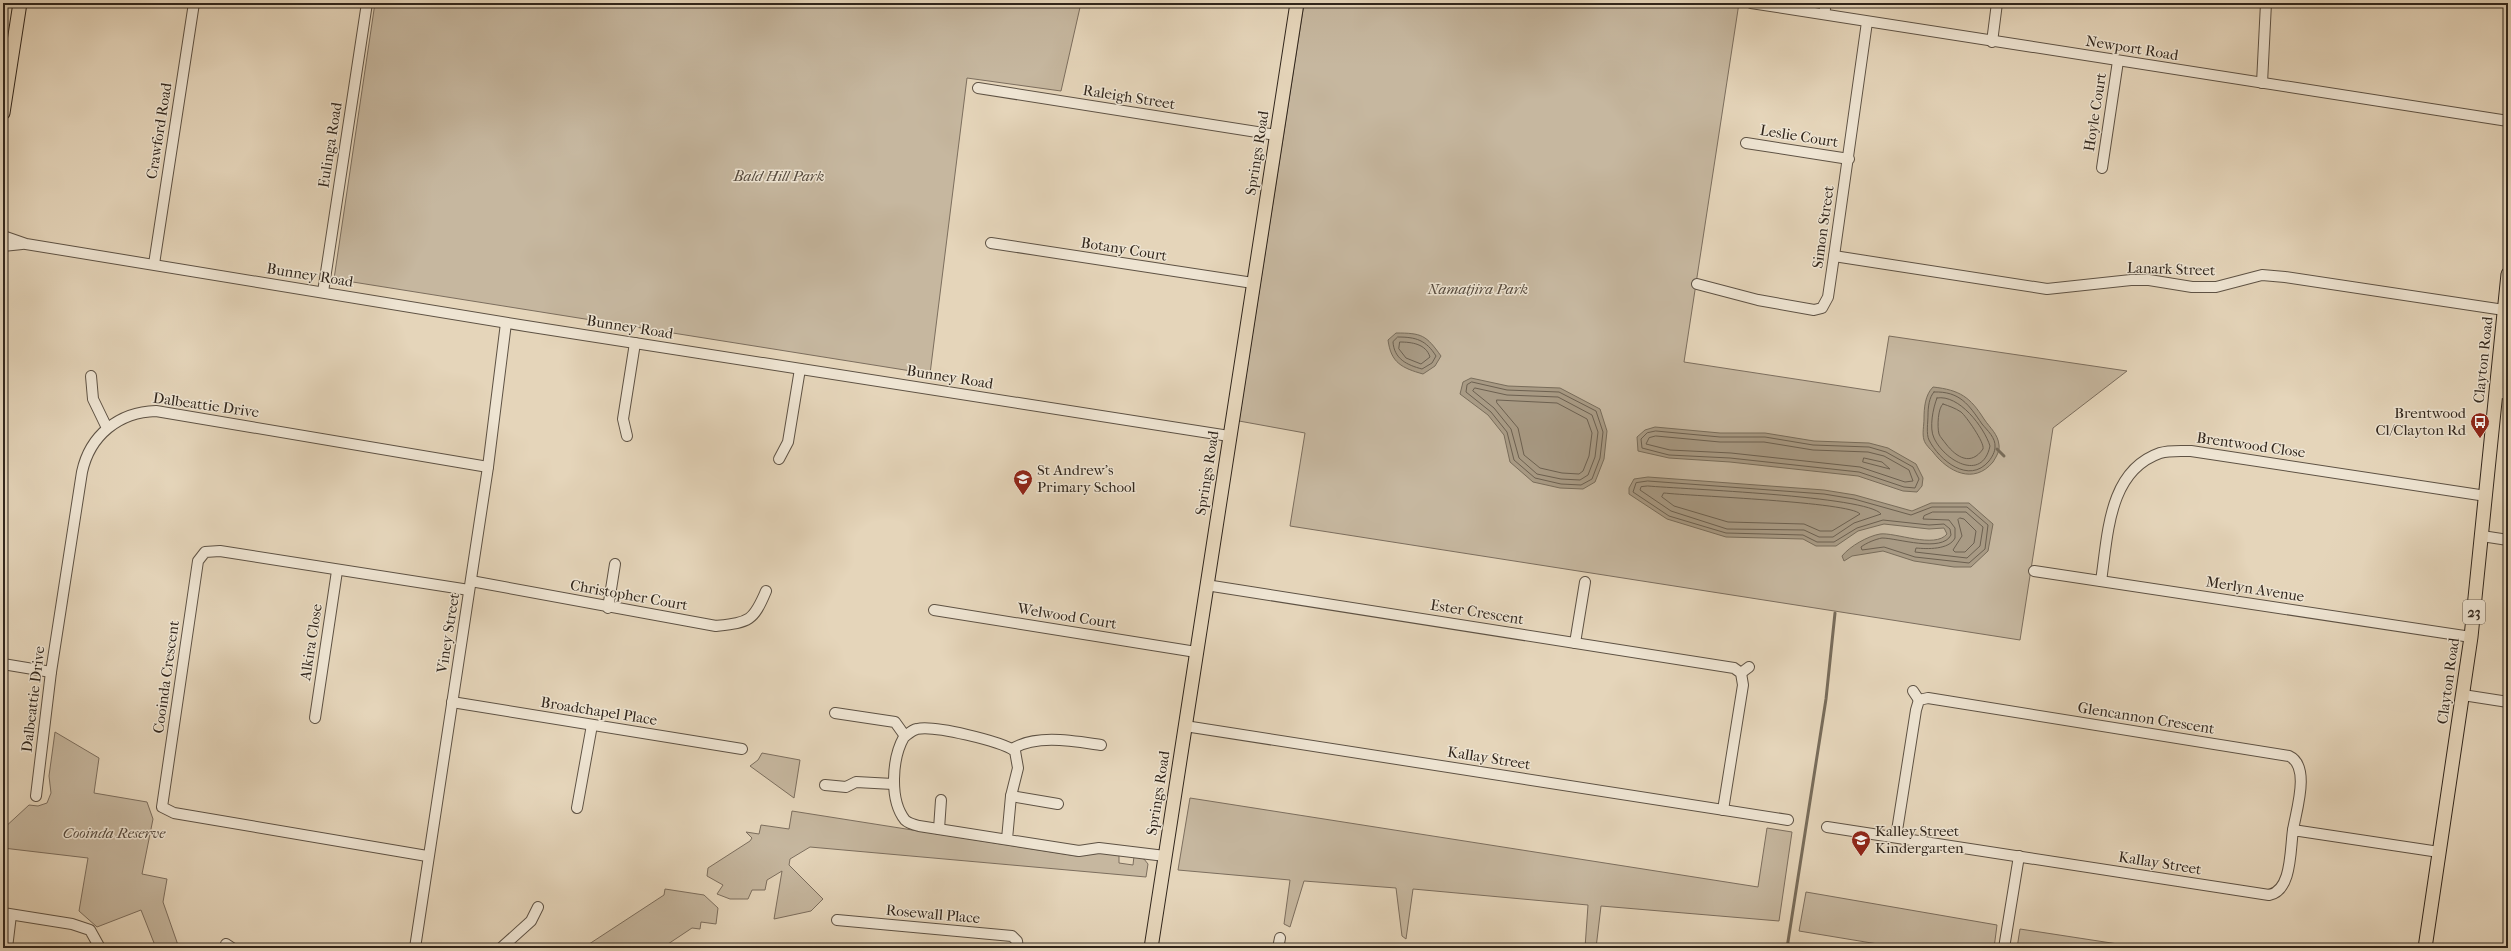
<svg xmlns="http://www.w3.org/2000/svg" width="2511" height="951" font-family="'IM FELL French Canon',serif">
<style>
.green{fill:#c6b79f;stroke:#7c6e5e}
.water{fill:#a89a84;stroke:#786c5a}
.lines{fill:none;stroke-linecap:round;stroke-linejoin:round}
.shore{stroke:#6c6050;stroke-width:1}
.stream{stroke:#786c5a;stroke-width:3}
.minor-casing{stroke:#5e5244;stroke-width:12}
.major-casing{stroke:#31261c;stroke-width:15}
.minor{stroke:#eee4d2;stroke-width:10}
.major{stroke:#e5d5ba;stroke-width:13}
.labels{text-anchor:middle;stroke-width:3;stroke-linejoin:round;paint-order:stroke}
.shield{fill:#eee4d2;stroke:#6a5f53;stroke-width:1}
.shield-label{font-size:14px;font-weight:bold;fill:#31261c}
.street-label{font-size:15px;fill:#31261c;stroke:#eee4d2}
.park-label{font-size:15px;font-style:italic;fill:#564a3d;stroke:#eee4d2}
.poi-label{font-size:15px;fill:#31261c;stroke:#eee4d2;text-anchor:start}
</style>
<rect width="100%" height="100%" fill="#e5d5ba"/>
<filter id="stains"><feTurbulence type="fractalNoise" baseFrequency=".005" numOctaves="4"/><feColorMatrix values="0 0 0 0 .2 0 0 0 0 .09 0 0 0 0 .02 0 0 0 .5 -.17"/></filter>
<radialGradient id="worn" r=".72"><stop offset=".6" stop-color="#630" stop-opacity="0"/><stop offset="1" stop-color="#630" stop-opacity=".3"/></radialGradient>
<!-- green -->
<g class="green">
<path d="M375,3h706l-20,88 -94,-13 -37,296 -596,-95z"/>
<path d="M1304,3h435l-55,359 196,30 9,-56 238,35 -74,57 -33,212 -730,-114 15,-93 -66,-12z"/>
<path d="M55,732l44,26 -5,35 53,9 6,17 -11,55 25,5 -4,23 16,46h-23l-15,-38 -44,17 -18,-16 9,-53 -85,-10v-19l26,-24 9,1 9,-3 4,-10 -2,-17z"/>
<path d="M762,753l38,7 -6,38 -44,-32 8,-6z"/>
<path d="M1190,798l568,89 9,-59 25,4 -13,89 -178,-15 -5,42h-11l3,-43 -175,-16 -7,50 -4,-3 -6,-48 -92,-7 -14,46 -6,-3 6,-44 -112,-10z"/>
<path d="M792,811l285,45 23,-3 19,1v9l14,2 1,-9 10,3 4,5 -2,13 -336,-30 -20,12 -1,6 34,34 -12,12 -37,8 8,-48 -15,9 -2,10h-13l-4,9h-18l-13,-5 6,-9 -16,-9 1,-8 42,-27 2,-3 -6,-6 13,2 2,-9 28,4z"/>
<path d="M665,889l39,6 14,13 -2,16 -15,-2 -1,7 -8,-1 -30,20h-79l81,-53z"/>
<path d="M1806,892l191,33 -3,23h-92l-103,-17z"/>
<path d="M2020,929l124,19h-127z"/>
</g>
<!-- water -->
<g class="water">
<path d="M1396,333c26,0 30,2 45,23l-6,10 -12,8c-21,-6 -32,-11 -35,-34z"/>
<path d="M1471,378l37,8 52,2 40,21 7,22 -3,28 -9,23 -12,7 -23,-1 -27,-6 -23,-20 -6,-27 -16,-20 -28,-21 3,-12z"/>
<path d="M1933,387c27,3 37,10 51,32 6,9 14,15 15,26 1,6 -3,12 -6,17 -19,23 -45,10 -60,-10 -3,-3 -8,-8 -9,-12 -2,-6 0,-15 0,-21 0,-11 1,-24 9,-32z"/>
<path d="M1655,427l65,6h45l49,8 55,2 19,5 28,16 7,14 -1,8 -5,6 -14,-1 -45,-15 -128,-14 -61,-4 -31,-7 -1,-14 8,-7z"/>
<path d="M1648,477l176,13 31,5 57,16 19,-8h38l24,21 -5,27 -17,16h-17l-40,-6 -31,-10 -31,5 -8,5 -2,-5c8,-10 26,-20 38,-22 15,-2 55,15 67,0l-3,-6 -15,1 -45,-5 -26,7 -22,15h-20l-13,-7 -77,-2 -59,-18 -38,-25v-6l5,-9z"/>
</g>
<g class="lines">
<!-- shore -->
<g class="shore">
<path d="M1398,337c18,0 28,3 38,19l-4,7 -10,6c-15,-4 -28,-10 -29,-27z"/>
<path d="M1400,342c12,0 26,2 30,15l-9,7 -15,-6 -7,-9z"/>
<path d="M1472,382l35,8 52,2 37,19 7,21 -3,26 -8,21 -11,6 -20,-1 -26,-6 -21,-18 -7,-28 -16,-20 -25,-20 1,-7z"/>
<path d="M1475,388l32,7 51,2 34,18 6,17 -3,25 -7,18 -8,5 -19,-1 -24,-5 -18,-16 -8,-29 -17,-21 -21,-17z"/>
<path d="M1934,392c26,-1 35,13 48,32 5,6 14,14 13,23 0,5 -3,10 -6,14 -20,24 -50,-1 -60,-21 -3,-6 -1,-18 -1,-25 0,-7 1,-18 6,-23z"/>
<path d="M1937,398c22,-4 47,29 53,48 -8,37 -46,14 -56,-8 -5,-10 -1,-30 3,-40z"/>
<path d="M1497,400l60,3 30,16 5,14 -3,23 -6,15 -4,3 -17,-1 -22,-5 -16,-13 -6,-27 -21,-25z"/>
<path d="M1943,404c6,2 12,4 18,8 5,4 24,31 22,37 -12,17 -26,9 -37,-5 -2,-3 -6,-7 -7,-10 -2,-7 -1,-27 4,-30z"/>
<path d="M1656,431l64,6h45l48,8 56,2 17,5 27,15 6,12 -4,9 -11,-1 -45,-15 -129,-14 -61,-3 -27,-7 -1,-9 6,-6z"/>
<path d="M1656,436l64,6h44l49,8 55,2 16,4 25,14 4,11 -8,1 -45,-15 -129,-14 -61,-3 -24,-6 3,-6z"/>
<path d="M1864,458l18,4 8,7 -27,-7z"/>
<path d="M1648,481l176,13 30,5 57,16 21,-8h35l21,18 -3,24 -16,14 -54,-6 -31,-10 -22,3 -1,-3c5,-4 15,-8 21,-9 15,0 60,15 69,-3l-1,-6 -6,-5 -15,1 -46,-5 -26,8 -23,14h-17l-14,-7 -77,-2 -57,-17 -36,-24 3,-9z"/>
<path d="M1648,486c33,3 220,10 233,28l-27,9 -21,14h-14l-15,-7 -77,-1 -56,-18 -31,-21 1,-3z"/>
<path d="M1664,493c26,3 187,9 196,21l-28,17h-12l-16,-7 -76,-2 -54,-16 -12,-9z"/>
<path d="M1933,512h33l17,15 -3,19 -13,12 -52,-6 1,-4c11,1 33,2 39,-10v-10l-6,-8 -26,-1 1,-3z"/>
<path d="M1960,518l4,1 12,12 -2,12 -9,9h-10l-2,-2 9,-14 -4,-16z"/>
</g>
<!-- stream -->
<g class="stream">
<path d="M1997,449l7,7"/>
<path d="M1787,948l39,-249 9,-86"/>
</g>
<!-- minor casing -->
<g class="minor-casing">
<g id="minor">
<path d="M1751,3l757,118"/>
<path d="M1824,14l2,-11"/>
<path d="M1992,42l5,-39"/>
<path d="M2262,83l4,-80"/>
<path d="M978,88l298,47"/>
<path d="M1746,143l103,16"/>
<path d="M2102,168l16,-107"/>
<path d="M3,236l23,8 500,82 703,110"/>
<path d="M991,243l262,40"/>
<path d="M3,246l19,-2"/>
<path d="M1834,256l213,33 84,-9h18l43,7h24l46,-12 23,2 219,33"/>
<path d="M154,264l40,-261"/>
<path d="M1697,284l61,16 56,10 8,-2 6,-11 6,-41 33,-234"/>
<path d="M323,292l44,-289"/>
<path d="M91,376l2,23 14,29"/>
<path d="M2496,392l12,2"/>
<path d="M627,436l-4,-17 12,-76"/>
<path d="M779,459l9,-17 12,-73"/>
<path d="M2482,536l26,4"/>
<path d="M2034,571l437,66"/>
<path d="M471,581l245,45c33,-4 37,-4 50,-35"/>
<path d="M2101,581c7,-46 7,-110 59,-128 9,-3 22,-2 31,-2l295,45"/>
<path d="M1206,585l528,83 7,5 2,12 -20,125"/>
<path d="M608,608l7,-44"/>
<path d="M934,610l262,42"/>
<path d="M1575,643l10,-61"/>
<path d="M3,664l48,8"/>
<path d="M1741,673l8,-6"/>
<path d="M1913,691l6,9"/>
<path d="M2463,695l45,7"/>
<path d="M452,702l290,47"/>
<path d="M835,713l60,9 10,14"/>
<path d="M315,718l22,-147"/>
<path d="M1185,726l603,94"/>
<path d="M1012,749c25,-15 61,-8 89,-4"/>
<path d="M825,785l21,2 10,-5 37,2"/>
<path d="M36,796l15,-124 31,-200c8,-37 37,-60 74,-61l332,56"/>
<path d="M1011,796l47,8"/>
<path d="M577,808l15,-83"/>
<path d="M1827,827l442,68c23,-4 21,-45 24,-65l146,22"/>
<path d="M939,829l2,-29"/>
<path d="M1896,837l20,-127 3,-10 9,-2 361,58c22,10 7,55 4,74"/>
<path d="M1007,839l4,-43 7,-28 -3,-17c-15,-10 -81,-26 -98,-22 -5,1 -9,5 -13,8 -12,21 -15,63 1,83 3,3 10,5 14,6l160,25 20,-3 66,8"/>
<path d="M427,856l-253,-43 -12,-6 36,-246 7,-9 15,-1 249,39"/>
<path d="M3,913l69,11 18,6 10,18"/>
<path d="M837,920l175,16 5,5 1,7"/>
<path d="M226,944l6,4"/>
<path d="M7,948l4,-33"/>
<path d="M415,948l73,-481 18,-144"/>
<path d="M501,948l30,-27 7,-14"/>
<path d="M1278,948l2,-10"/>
<path d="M2004,948l15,-92"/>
</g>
</g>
<!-- major casing -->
<g class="major-casing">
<g id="major">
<path d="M3,113l17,-110"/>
<path d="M1151,948l146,-945"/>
<path d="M2425,948l46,-311 37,-363"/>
</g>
</g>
<!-- minor -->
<use href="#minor" class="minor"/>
<!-- major -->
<use href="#major" class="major"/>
</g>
<!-- icons -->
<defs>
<g id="bus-pin" transform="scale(1)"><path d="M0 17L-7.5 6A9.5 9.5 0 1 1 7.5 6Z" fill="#8f2418" stroke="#eee4d2"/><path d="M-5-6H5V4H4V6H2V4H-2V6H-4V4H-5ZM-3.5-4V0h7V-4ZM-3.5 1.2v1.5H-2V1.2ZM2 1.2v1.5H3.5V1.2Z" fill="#fff"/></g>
<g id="school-pin" transform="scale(1)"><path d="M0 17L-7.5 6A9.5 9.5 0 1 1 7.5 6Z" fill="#8f2418" stroke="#eee4d2"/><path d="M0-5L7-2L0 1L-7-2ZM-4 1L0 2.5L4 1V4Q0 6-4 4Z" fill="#fff"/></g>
</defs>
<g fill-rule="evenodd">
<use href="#bus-pin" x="2480" y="422"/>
<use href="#school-pin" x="1023" y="479"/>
<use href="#school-pin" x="1861" y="840"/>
</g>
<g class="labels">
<!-- shield labels -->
<rect class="shield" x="2463" y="600" width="22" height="24" rx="3"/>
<g class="shield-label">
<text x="2474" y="617">23</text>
</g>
<!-- street labels -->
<g class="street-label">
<text transform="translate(2132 48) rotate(9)" y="5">Newport Road</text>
<text transform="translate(1129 97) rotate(9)" y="5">Raleigh Street</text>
<text transform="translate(2095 112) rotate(-81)" y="5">Hoyle Court</text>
<text transform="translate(159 131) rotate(-81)" y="5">Crawford Road</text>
<text transform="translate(1799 136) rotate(9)" y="5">Leslie Court</text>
<text transform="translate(330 145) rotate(-81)" y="5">Eulinga Road</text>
<text transform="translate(1257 153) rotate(-81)" y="5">Springs Road</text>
<text transform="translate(1823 227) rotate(-82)" y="5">Simon Street</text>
<text transform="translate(1124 249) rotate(9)" y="5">Botany Court</text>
<text transform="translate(2171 269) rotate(2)" y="5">Lanark Street</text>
<text transform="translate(310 275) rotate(9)" y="5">Bunney Road</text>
<text transform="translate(630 327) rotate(9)" y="5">Bunney Road</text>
<text transform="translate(2483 360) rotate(-84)" y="5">Clayton Road</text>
<text transform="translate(950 377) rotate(9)" y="5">Bunney Road</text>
<text transform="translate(206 405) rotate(8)" y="5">Dalbeattie Drive</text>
<text transform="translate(2251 445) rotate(8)" y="5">Brentwood Close</text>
<text transform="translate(1207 473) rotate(-81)" y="5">Springs Road</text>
<text transform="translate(2255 589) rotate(9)" y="5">Merlyn Avenue</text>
<text transform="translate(629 595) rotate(10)" y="5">Christopher Court</text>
<text transform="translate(1477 612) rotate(9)" y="5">Ester Crescent</text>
<text transform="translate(1067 616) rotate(9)" y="5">Welwood Court</text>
<text transform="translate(448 633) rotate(-81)" y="5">Viney Street</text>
<text transform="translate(311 642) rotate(-81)" y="5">Alkira Close</text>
<text transform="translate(166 677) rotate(-82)" y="5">Cooinda Crescent</text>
<text transform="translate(2448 681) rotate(-82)" y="5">Clayton Road</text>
<text transform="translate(33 699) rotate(-83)" y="5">Dalbeattie Drive</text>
<text transform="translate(599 711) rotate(9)" y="5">Broadchapel Place</text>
<text transform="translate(2146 718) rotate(9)" y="5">Glencannon Crescent</text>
<text transform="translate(1489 758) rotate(9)" y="5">Kallay Street</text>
<text transform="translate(1158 793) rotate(-81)" y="5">Springs Road</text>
<text transform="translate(2160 863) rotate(9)" y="5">Kallay Street</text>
<text transform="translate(933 914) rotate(5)" y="5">Rosewall Place</text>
</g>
<!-- park labels -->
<g class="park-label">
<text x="779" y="181">Bald Hill Park</text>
<text x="1478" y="294">Namatjira Park</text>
<text x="114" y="838">Cooinda Reserve</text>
</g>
<!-- poi labels -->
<g class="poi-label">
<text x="2466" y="418" text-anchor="end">Brentwood<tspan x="2466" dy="17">Cl/Clayton Rd</tspan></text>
<text x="1037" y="475">St Andrew's<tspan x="1037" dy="17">Primary School</tspan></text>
<text x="1875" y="836">Kalley Street<tspan x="1875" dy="17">Kindergarten</tspan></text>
</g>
</g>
<!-- margin -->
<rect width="2511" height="951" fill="none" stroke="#e5d5ba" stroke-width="16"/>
<rect x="4" y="4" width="2503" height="943" fill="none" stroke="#31261c" stroke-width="2"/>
<rect x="8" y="8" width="2495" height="935" fill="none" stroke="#31261c"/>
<rect width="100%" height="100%" filter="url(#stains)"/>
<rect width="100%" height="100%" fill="url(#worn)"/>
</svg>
